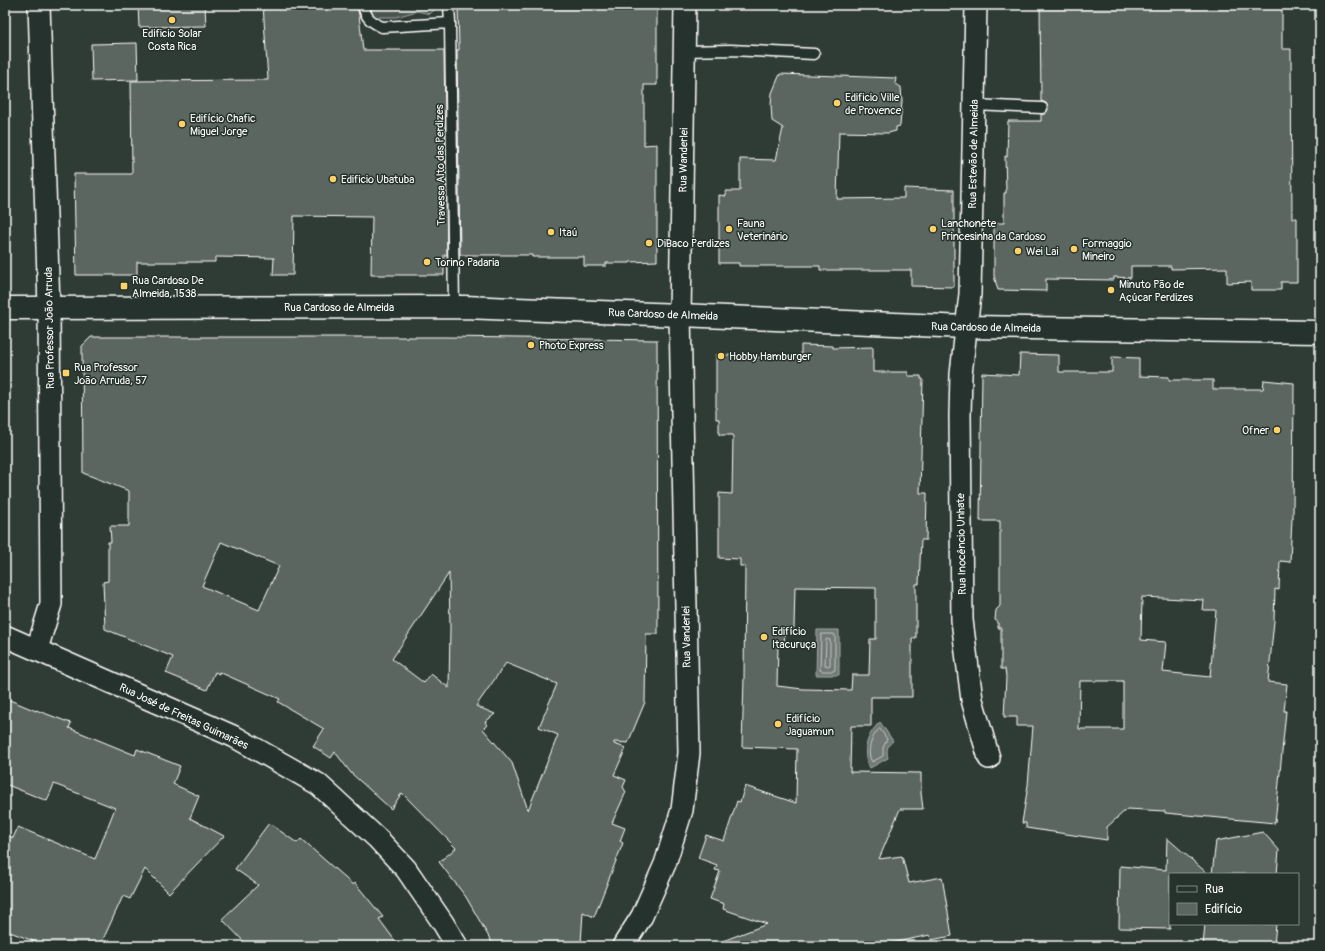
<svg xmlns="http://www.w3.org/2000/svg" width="1325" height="951" font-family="Pangolin,sans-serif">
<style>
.green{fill:#4a544f;stroke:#a4aaa7}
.water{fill:#707975;stroke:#a9afac}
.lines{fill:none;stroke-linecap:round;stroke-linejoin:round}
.shore{stroke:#c6c9c8;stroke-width:1}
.building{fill:#5b6661;stroke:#fff;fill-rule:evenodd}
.service-casing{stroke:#fff;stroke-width:13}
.minor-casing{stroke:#fff;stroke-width:24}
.secondary-casing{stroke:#fff;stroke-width:25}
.service{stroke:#26332d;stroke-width:10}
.minor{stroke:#26332d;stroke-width:21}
.secondary{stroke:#26332d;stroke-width:22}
.poi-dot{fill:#ffd166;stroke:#26332d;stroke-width:1.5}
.labels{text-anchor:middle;stroke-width:3;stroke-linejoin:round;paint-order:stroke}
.poi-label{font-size:11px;fill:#fff;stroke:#26332d;text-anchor:start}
.street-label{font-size:11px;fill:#fff;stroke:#26332d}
</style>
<rect width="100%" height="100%" fill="#2f3b35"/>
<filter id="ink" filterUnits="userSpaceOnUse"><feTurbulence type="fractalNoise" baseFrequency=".025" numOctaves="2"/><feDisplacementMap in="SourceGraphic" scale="8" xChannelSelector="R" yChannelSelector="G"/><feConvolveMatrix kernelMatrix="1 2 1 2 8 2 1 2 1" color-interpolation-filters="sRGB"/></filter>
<g filter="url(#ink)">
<!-- green -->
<path class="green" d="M371,5h68l-9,9 -13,-3 -21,6h-24z"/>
<!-- water -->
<g class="water">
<path d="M817,630h22v45h-23z"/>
<path d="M880,722l13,19c-6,4 -7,10 -5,17l-18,10c-10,-16 -2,-35 10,-46z"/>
</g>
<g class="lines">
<!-- shore -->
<g class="shore">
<path d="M822,634h12l1,1v34l-1,2h-12l-2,-1 1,-34z"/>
<path d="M827,639l3,1v25l-2,1 -3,-1 1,-25z"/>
<path d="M880,729l7,10 -4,9v8l-11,6c-6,-10 -1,-24 6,-32z"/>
</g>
</g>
<!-- building -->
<g class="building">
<path d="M138,5h67l1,21 -67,1z"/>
<path d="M263,5h94l2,10 4,35h81l3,205h-3v20h-73l1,-58 -78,-1 -1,59h-20l1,-17 -59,-1v5h-78v13h-61l-2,-101h58l-1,-93 137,-1z"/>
<path d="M478,5h179v80h-13v60l13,-1v117l-27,1v1h-24v3h-22v-9h-52v-2h-72l-3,-205h2l-1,-44h20z"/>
<path d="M1040,5h242v44h9l1,169h5v64h-16v8h-30v-8l-24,1v-15l-56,1v-3h-40v12l-17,-1v3l-68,-1v12l-48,-1 -4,-14v-53h10v-30h2l-1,-37 2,1 1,-36h33v-7h4l3,-5 -2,-6 -5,-2z"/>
<path d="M137,43l1,37 -46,1 -1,-37z"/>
<path d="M780,74l116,4 -1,6 6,3 1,14 -2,25 -4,1v4l-8,2 -49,-1 -2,67 67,-1v-10l50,2v97l-43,-1v-16h-91v-4h-81v-3h-20v-68l7,1v-5h14v-32l36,1 7,-32 -11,-7 -1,-16 1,-12z"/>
<path d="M91,337h355l211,3 1,294h-12l-1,68 -17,41 -14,-1v2l12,4 -12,27 12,5 -3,7 3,5 -14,31 13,5 -5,13 3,2 -29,74 -11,-5 -2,31h-7l-1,3h-79l-28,-49 -27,-35 17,-14 -54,-55 -11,16 -40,-36 -16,-21 -4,6 -18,-12 11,-17 -46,-27 2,-3 -61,-27v2l-4,-2 -8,18 -41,-17 7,-16 -68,-28 -2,-47 5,-1v-39h3l-1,-16h19v-35l-46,-18 -1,-127zM221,542l58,24 -20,44 -57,-24zM449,573l1,55 -1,60 -18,-14 -7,9 -32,-24zM506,663l51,21 -18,43 19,8 -30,75 -16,-47 -29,-34 4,-4 -2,-3 10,-8 -19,-8z"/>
<path d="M801,345l32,1v2l40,-1v25h35v4h13v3h2l-3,114h7l-1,47h-5l-2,44h-3v54h-4v59h-41v29h-20l-1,46 71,1v20l2,16h-23l-21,50 23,-3 7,27 33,-6 10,59 -21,4 -1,-5 -53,11h-162v-2l52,-20 -44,-15 1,-5 -14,-5 10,-28 -5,-1 2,-5 -19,-7 8,-23 18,6 13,-40 3,1 5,-16 51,17 1,-54 -55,-2 2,-69 1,-112h-5v-7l-21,-1v-65l13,1 1,-59h-14v-16h-3v-64h30v2l55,1zM795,587l81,1v51h-6l-1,36h-17l-1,15 -48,-1 -26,-3 1,-40h6l1,-18h9z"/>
<path d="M1020,354l39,1v17h53v-15l27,1v18l30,1v3h44v9h50l1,-9 30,3 -1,135h-1l-2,44 -10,-1 -1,29 -4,-1 -1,32 -6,61 19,2 -3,27h2l-11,112 -110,-10v-2l-38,-2 -20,18v13l-81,-12v-5h-4l6,-38 5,-59h-16v-9h-13l2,-40 -1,-8h-4v-41h-3v-6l-3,-2 1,-10 4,-4v-85h-20l2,-148 37,2zM1142,597l62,3 -1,10h13l-6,67 -47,-5 3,-30 -25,-2zM1080,681h43v48h-44z"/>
<path d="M5,698l31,13v-1l32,12 3,1 -2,5 66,27 2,-6 43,17 -7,18 26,12 -9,22 34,18 -55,57 -24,-24 -15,30 -7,-3 -23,50h-54l-41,-16v-96l8,4 5,-11 77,32 20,-51 -61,-24 -7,17 -42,-17z"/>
<path d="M269,823l28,20 4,-4 52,46 2,-2 28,34 -4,2 20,27h-151l-26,-27 36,-34 -23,-16z"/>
<path d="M1263,832l16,18 -2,24h-65l4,-33z"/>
<path d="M1167,838l41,36h-38v55l-51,-1 1,-62 46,4z"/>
<path d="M1205,924h71l-2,22h-71z"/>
</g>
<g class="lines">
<!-- service casing -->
<g class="service-casing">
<g id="service">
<path d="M363,5c3,13 7,16 19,22l68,-4 4,284"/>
<path d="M449,5l1,18"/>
<path d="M685,51l45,-1 84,4"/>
<path d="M974,105l68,3"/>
</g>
</g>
<!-- minor casing -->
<g class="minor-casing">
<g id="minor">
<path d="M976,5l-6,289 -9,80 -1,41 2,205 10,80 17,58"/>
<path d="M5,636l230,101 83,47 60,55 28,30 37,54 14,23"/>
<path d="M37,649l14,-45 -2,-297 -10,-302"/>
<path d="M623,946l19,-30 23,-52 17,-54 7,-57 -9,-438 5,-310"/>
</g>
</g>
<!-- secondary casing -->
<g class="secondary-casing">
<path id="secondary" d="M5,308l459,-1 216,8 286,12 354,5"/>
</g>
<!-- service -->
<use href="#service" class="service"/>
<!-- minor -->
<use href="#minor" class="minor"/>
<!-- secondary -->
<use href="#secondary" class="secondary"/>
</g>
</g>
<!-- markers -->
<g class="poi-dot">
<circle cx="172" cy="20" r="4"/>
<circle cx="837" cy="103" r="4"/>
<circle cx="182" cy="124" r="4"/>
<circle cx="333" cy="179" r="4"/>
<circle cx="729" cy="229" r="4"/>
<circle cx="933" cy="229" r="4"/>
<circle cx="551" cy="232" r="4"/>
<circle cx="649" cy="243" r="4"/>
<circle cx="1074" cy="249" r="4"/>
<circle cx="1018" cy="251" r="4"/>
<circle cx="427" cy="262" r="4"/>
<rect x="120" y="282" width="8" height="8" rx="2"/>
<circle cx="1111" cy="290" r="4"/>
<circle cx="531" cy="345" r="4"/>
<circle cx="721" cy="356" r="4"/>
<rect x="62" y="369" width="8" height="8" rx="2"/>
<circle cx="1277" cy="430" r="4"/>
<circle cx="764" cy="637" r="4"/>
<circle cx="778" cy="724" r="4"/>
</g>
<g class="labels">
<!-- poi labels -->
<g class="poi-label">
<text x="172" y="37" text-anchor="middle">Edificio Solar<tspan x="172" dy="13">Costa Rica</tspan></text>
<text x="845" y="101">Edificio Ville<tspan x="845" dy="13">de Provence</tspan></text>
<text x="190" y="122">Edifício Chafic<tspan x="190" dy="13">Miguel Jorge</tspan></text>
<text x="341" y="183">Edificio Ubatuba</text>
<text x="737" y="227">Fauna<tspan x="737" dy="13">Veterinário</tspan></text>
<text x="941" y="227">Lanchonete<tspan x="941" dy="13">Princesinha da Cardoso</tspan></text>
<text x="559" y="236">Itaú</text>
<text x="657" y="247">DiBaco Perdizes</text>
<text x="1082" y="247">Formaggio<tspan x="1082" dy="13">Mineiro</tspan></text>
<text x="1026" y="255">Wei Lai</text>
<text x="435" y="266">Torino Padaria</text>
<text x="132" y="284">Rua Cardoso De<tspan x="132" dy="13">Almeida, 1538</tspan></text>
<text x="1119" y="288">Minuto Pão de<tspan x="1119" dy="13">Açúcar Perdizes</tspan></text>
<text x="539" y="349">Photo Express</text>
<text x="729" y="360">Hobby Hamburger</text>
<text x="74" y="371">Rua Professor<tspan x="74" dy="13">João Arruda, 57</tspan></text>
<text x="1269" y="434" text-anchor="end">Ofner</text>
<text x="772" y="635">Edifício<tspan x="772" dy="13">Itacuruça</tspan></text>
<text x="786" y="722">Edifício<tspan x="786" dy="13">Jaguamun</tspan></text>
</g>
<!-- street labels -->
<g class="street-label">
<text transform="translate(973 154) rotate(-89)" y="4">Rua Estevão de Almeida</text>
<text transform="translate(683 160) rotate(-89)" y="4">Rua Wanderlei</text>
<text transform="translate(440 165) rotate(-91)" y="4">Travessa Alto das Perdizes</text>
<text x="339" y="311">Rua Cardoso de Almeida</text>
<text transform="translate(663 314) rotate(2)" y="4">Rua Cardoso de Almeida</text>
<text transform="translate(986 327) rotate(1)" y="4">Rua Cardoso de Almeida</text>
<text transform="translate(49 328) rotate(-91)" y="4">Rua Professor João Arruda</text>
<text transform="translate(961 544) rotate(-91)" y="4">Rua Inocêncio Unhate</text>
<text transform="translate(686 637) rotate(-91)" y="4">Rua Vanderlei</text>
<text transform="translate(184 716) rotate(25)" y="4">Rua José de Freitas Guimarães</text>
</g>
</g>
<!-- margin -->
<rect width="1325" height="951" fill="none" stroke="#26332d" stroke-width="20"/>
<rect x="10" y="10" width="1305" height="931" fill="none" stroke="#fff" stroke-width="1.5" filter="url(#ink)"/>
<!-- legend -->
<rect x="1169" y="873" width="130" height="52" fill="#26332d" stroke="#7d8581"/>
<rect x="1177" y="886" width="20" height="6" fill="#26332d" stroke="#7d8581"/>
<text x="1205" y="893" font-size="12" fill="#ffffff">Rua</text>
<rect x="1177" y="903" width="20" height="12" fill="#5b6661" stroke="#7d8581"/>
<text x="1205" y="913" font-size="12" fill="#ffffff">Edifício</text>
</svg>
